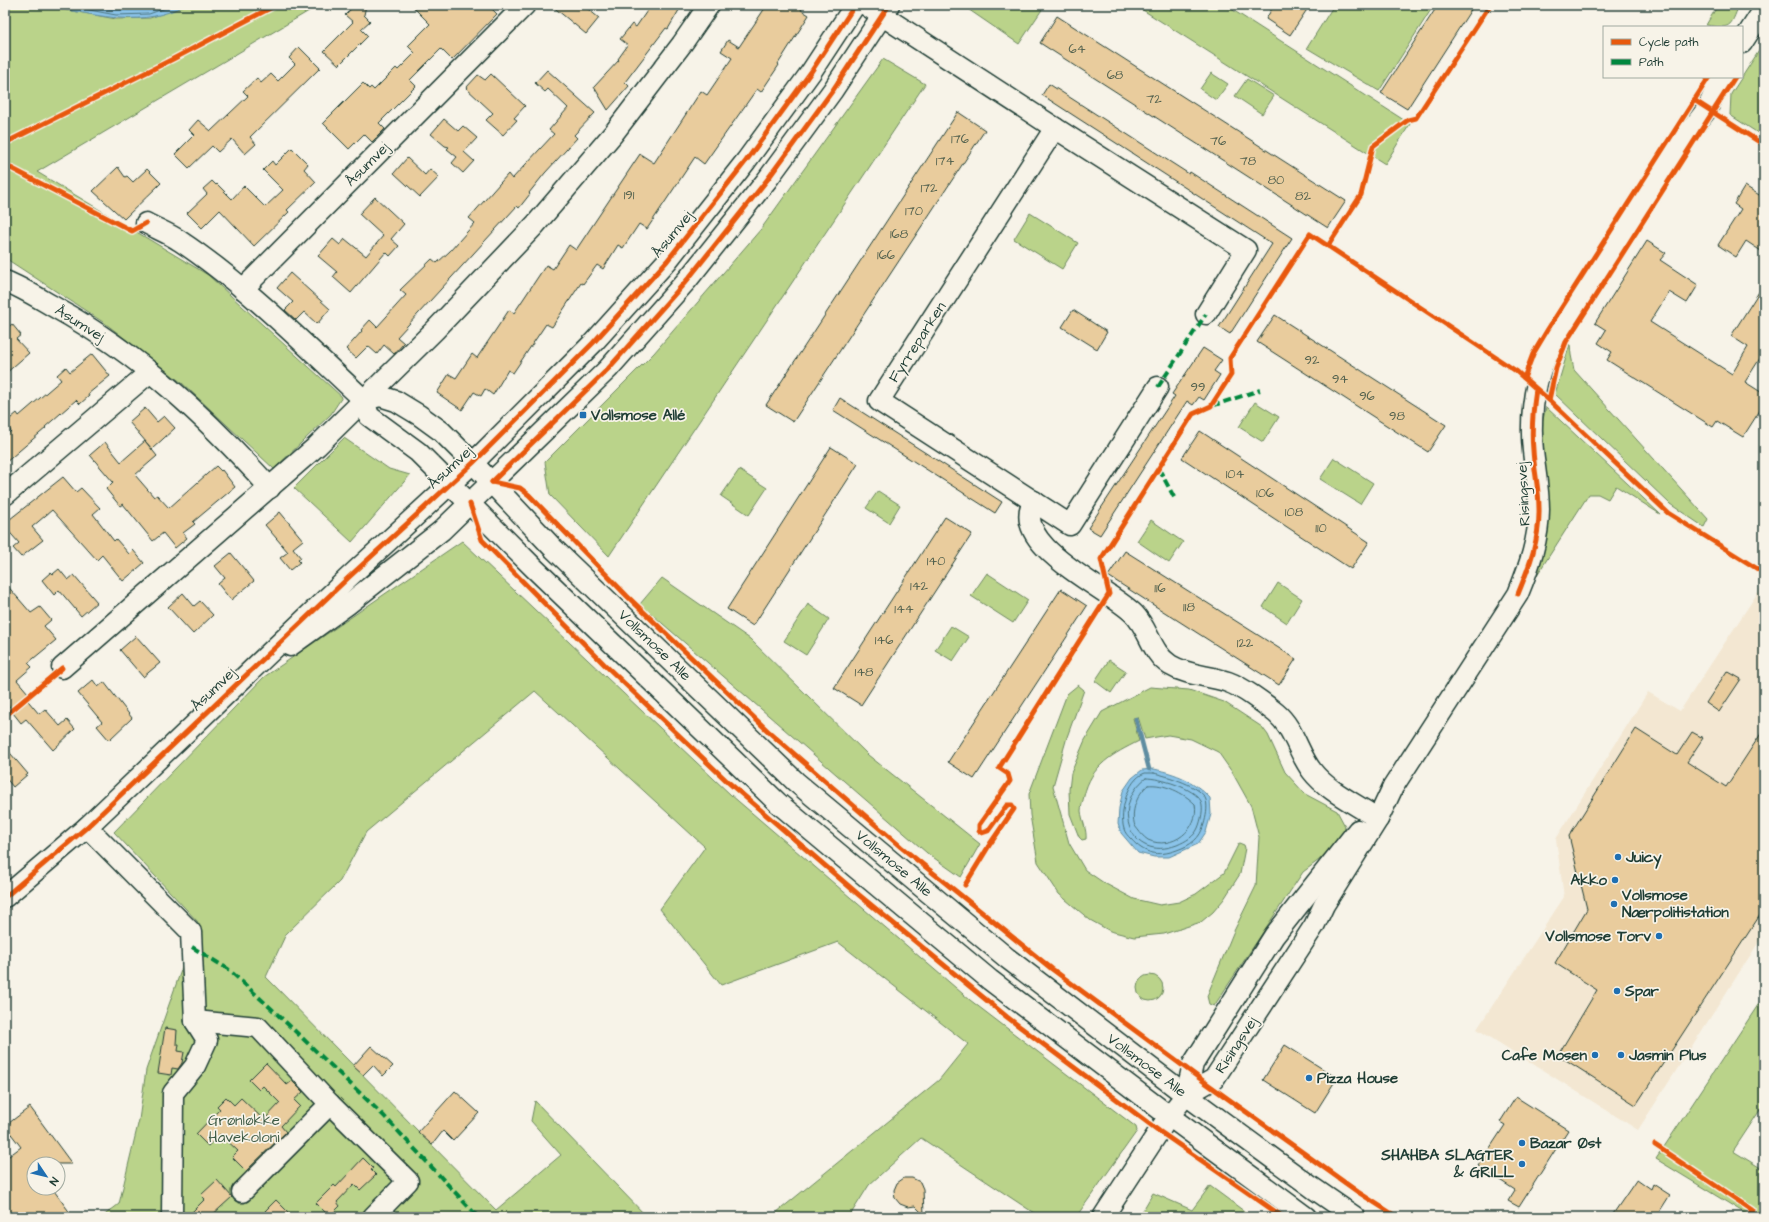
<svg xmlns="http://www.w3.org/2000/svg" width="1769" height="1222" font-family="'Architects Daughter',sans-serif">
<style>
.built{fill:#f3e7d2}
.green{fill:#bad38a;stroke:#6c885f}
.water{fill:#8ac3e9;stroke:#5f8da1}
.lines{fill:none;stroke-linecap:round;stroke-linejoin:round}
.shore{stroke:#4a737c;stroke-width:1}
.stream{stroke:#5f8da1;stroke-width:4.5}
.building{fill:#e9cc9d;stroke:#1f3d34}
.minor-casing{stroke:#1f3d34;stroke-width:23}
.minor{stroke:#f7f3e8;stroke-width:20}
.quiet{stroke:#00873e;stroke-width:4;stroke-dasharray:8 4;stroke-linecap:butt}
.cycleway-casing{stroke:#f7f3e8;stroke-width:8}
.cycleway{stroke:#e8590c;stroke-width:5}
.poi-dot{fill:#1f6fb2;stroke:#f7f3e8;stroke-width:1.5}
.labels{text-anchor:middle;stroke-width:3.5;stroke-linejoin:round;paint-order:stroke}
.number-label{font-size:13px;fill:#52614e}
.street-label{font-size:15px;fill:#1f3d34;stroke:#f7f3e8}
.poi-label{font-size:15px;font-weight:bold;fill:#1f3d34;stroke:#f7f3e8;text-anchor:start}
.park-label{font-size:15px;fill:#3e5b45;stroke:#f7f3e8}
</style>
<rect width="100%" height="100%" fill="#f7f3e8"/>
<filter id="ink" filterUnits="userSpaceOnUse"><feTurbulence type="fractalNoise" baseFrequency=".025" numOctaves="2"/><feDisplacementMap in="SourceGraphic" scale="8" xChannelSelector="R" yChannelSelector="G"/><feConvolveMatrix kernelMatrix="1 2 1 2 8 2 1 2 1" color-interpolation-filters="sRGB"/></filter>
<g filter="url(#ink)">
<!-- built -->
<path class="built" d="M1764,583v351l-126,196 -161,-101 87,-132 -8,-58 92,-147 32,19z"/>
<!-- green -->
<g class="green">
<path d="M5,5h45l7,3 59,11 34,-1 35,-13h134l-282,167 171,103 134,122 -11,17 -57,55 -92,-86 -76,-59 -101,-66z"/>
<path d="M962,5h83l-26,39z"/>
<path d="M1135,5h90l185,119 -25,40z"/>
<path d="M1334,5h100l-55,86 -72,-43z"/>
<path d="M1718,5h21c-9,23 -8,24 -33,20z"/>
<path d="M1764,43v35l-4,7 4,2v50l-34,-22 1,-21z"/>
<path d="M883,59l42,25 -316,472 -59,-61 -5,-33 109,-109 107,-124z"/>
<path d="M1211,73l17,11 -12,16 -16,-11z"/>
<path d="M1247,79l27,17 -12,18 -27,-18z"/>
<path d="M1030,213l48,30 -16,26 -48,-30z"/>
<path d="M1570,344l1,11 3,15 134,149 -4,8 -34,-23 -115,-110z"/>
<path d="M1255,402l24,15 -16,25 -24,-15z"/>
<path d="M1546,407l114,107 -44,-28 -8,13 -10,-5h-9l-54,84 7,-130 -1,-20z"/>
<path d="M344,438l45,31 21,6 -58,67 -58,-54z"/>
<path d="M1334,458l39,25 -13,21 -40,-25z"/>
<path d="M739,470l28,18 -18,27 -28,-19z"/>
<path d="M878,491l22,14 -11,18 -23,-15z"/>
<path d="M1151,520l32,22 -14,21 -32,-22z"/>
<path d="M462,541l269,254 239,205 166,127 1,4 -61,86h-36l-119,-79 -52,47 -20,32h-78l168,-137 29,-36 -130,-102 -117,43 -61,-76 45,-62 -170,-156 -169,141 -26,49 -54,53 -20,43 230,233 65,-55 -30,-34 4,-20 112,116h-545l17,-13 20,-84 7,-50 52,-148 -84,-90 150,-155z"/>
<path d="M987,573l41,27 -15,23 -42,-27z"/>
<path d="M662,578l88,61 118,116 112,89 -19,33 -34,-24 -287,-249z"/>
<path d="M1278,583l24,16 -15,24 -24,-16z"/>
<path d="M808,604l21,15 -23,36 -22,-14z"/>
<path d="M951,626l18,11 -16,24 -18,-11z"/>
<path d="M1109,660l17,11 -15,22 -16,-12z"/>
<path d="M1078,685l6,5 -17,47 -14,49 16,57 16,27 19,13 30,16 26,6 19,-3 17,-8 28,-21 15,-30 5,2 1,3 -5,26 -16,25 -11,13 -12,10 -37,12 -30,3 -24,-6 -20,-11 -31,-26 -21,-32 -8,-47 -1,-21 38,-100z"/>
<path d="M1150,687l39,3 35,12 38,25 6,8 17,37 20,22 32,17 8,15 -2,9 -24,25 -16,12 -89,134 -5,-2 -2,-8 26,-63 23,-47 3,-49 -8,-31 -19,-34 -14,-20 -27,-13 -23,-4 -23,4 -7,-22 -5,1 6,23c-26,13 -48,24 -55,55 -1,5 -3,10 -3,15 1,9 6,19 5,28l-4,1 -3,-3 -9,-23 -1,-24 2,-17 14,-33 17,-28z"/>
<circle cx="1150" cy="988" r="13"/>
<path d="M1764,996v108l-31,47 31,19v47h-13l-95,-58z"/>
<path d="M1210,1186l42,31h-113l14,-24 39,17z"/>
</g>
<!-- water -->
<g class="water">
<path d="M50,5h135c-42,23 -84,11 -128,3z"/>
<path d="M1154,769c23,5 39,11 56,29l1,16 -5,18 -8,12 -29,13h-15l-16,-4 -17,-20 -3,-9 1,-16 4,-17 9,-13 10,-8z"/>
</g>
<g class="lines">
<!-- shore -->
<g class="shore">
<path d="M63,5l53,10 33,-1 25,-9"/>
<path d="M90,5c23,4 46,8 69,0"/>
<path d="M1154,773c13,3 48,13 52,27 2,8 0,17 -2,24 -4,15 -13,21 -27,26 -19,7 -33,4 -46,-11 -3,-3 -6,-6 -7,-10 -5,-15 3,-50 21,-56 2,0 6,0 9,0z"/>
<path d="M1146,778c14,0 48,10 55,23 3,7 0,20 -3,27 -4,9 -12,13 -21,17 -48,18 -67,-40 -31,-67z"/>
<path d="M1148,785c16,-2 36,8 47,19 5,25 -23,47 -47,36 -5,-3 -9,-9 -13,-14 -5,-14 2,-32 13,-41z"/>
</g>
<!-- stream -->
<path class="stream" d="M1136,719l13,50"/>
</g>
<!-- building -->
<g class="building">
<path d="M355,5h11l-2,10 6,6 -9,8 7,7 -29,29 -15,-14 29,-29 -8,-7z"/>
<path d="M411,5h77l9,9 -45,46 -11,-11 -31,31 6,6 -37,37 6,6 -13,13 -8,-8 -15,15 -26,-26 40,-40 6,6 2,-2 3,3 22,-22 2,2 17,-17 -7,-7 22,-22z"/>
<path d="M551,5h32l16,13 -13,16z"/>
<path d="M651,5h31l-14,24 -2,-1 -41,54 4,4 -21,24 -14,-23 25,-27 -1,-1 10,-14 -8,-6 12,-15 4,3z"/>
<path d="M767,5h37l-3,5 8,5 -31,49 1,1 -18,27 -4,-3 -3,4 -50,71 -9,-7 -48,72 -8,-5 -16,24 -5,-3 -15,24 -6,-4 -14,19 -2,-1 -29,44 -6,-3 -33,49 -5,-3 -15,25 -8,-6 -4,7 -7,-4 -12,18 -25,-17 12,-19 7,4 16,-24 5,4 32,-48 5,3 32,-48 7,4 16,-24 7,5 64,-96 14,9 47,-72 6,4 25,-37 -11,-7 7,-11 11,7z"/>
<path d="M1274,5h36l-20,30 -24,-16z"/>
<path d="M1438,5h36l-67,104 -26,-16z"/>
<path d="M1057,16l289,185 -18,27 -288,-185z"/>
<path d="M299,47l21,21 -70,69 6,7 -11,10 -13,-15 -14,13 -6,-6 -23,22 -14,-14 19,-19 -5,-5 9,-10 13,11 37,-35 -5,-5 14,-13 4,5 10,-9 7,7 17,-17 -6,-6z"/>
<path d="M547,70l48,43 -21,22 3,3 -32,35 -16,20 1,1 -11,14 -2,-2 -120,131 7,6 -10,11 -10,-9 -7,9 -9,-8 -12,12 -10,-9 16,-18 -1,-1 9,-10 7,7 29,-32 -6,-5 32,-31 5,4 13,-12 25,-28 -6,-5 39,-44 4,5 42,-45 -5,-4 19,-22 -20,-19 -3,3 -10,-9z"/>
<path d="M491,74l34,32 -11,12 3,2 -14,15 -17,-15 7,-7 -27,-25 12,-13 7,5z"/>
<path d="M1049,84l140,90 1,-2 102,66 -62,96 -11,-7 53,-83 -230,-149z"/>
<path d="M958,112l27,18 -192,292 -27,-17z"/>
<path d="M444,119l14,12 5,-5 14,12 -13,14 10,9 -11,12 -11,-10 5,-6 -10,-8 2,-2 -4,-1 -14,-12z"/>
<path d="M292,148l16,16 -4,5 12,13 -29,28 2,2 -35,34 -34,-36 -18,18 -15,-15 20,-19 -4,-5 9,-8 4,4 1,-1 15,15 12,-13 21,21 18,-17 -20,-20 9,-9 3,4z"/>
<path d="M407,158l18,17 5,-6 9,8 -19,20 -26,-24z"/>
<path d="M118,167l7,10 2,-1 6,6 14,-13 14,14 -37,36 -31,-28z"/>
<path d="M1745,186l19,12v55l-18,-12 -10,16 -18,-12 23,-36 -7,-5z"/>
<path d="M375,197l29,27 -13,15 8,7 -9,10 -4,-4 -35,41 -18,-16 4,-5 -19,-16 15,-17 7,6 5,-6 21,17 17,-20 -24,-22z"/>
<path d="M1647,241l19,12 -6,7 38,25 -11,18 -18,-11 -19,30 82,52 16,-27 -17,-11 33,-52v68l-19,30 19,12v10l-21,33 -26,-16 -4,6 -106,-67 5,-8 -14,-9 8,-13 -11,-7z"/>
<path d="M290,273l40,36 -13,15 -13,-12 -8,8 -11,-10 8,-8 -16,-14z"/>
<path d="M1073,310l34,22 -10,17 -35,-22z"/>
<path d="M1275,315l171,110 -18,27 -171,-110z"/>
<path d="M12,324l9,11 -5,4 13,14 -24,21v-48l2,2z"/>
<path d="M1203,348l19,12 -8,11 6,4 -16,25 -5,-3 -6,8 -6,-4 -87,134 -12,-7 87,-132 -3,-2z"/>
<path d="M92,354l18,22 -22,18 1,2 -9,8 -4,-4 -31,27 1,1 -41,35v-27l6,-5 -6,-8 12,-10 2,3 42,-36 -4,-5 9,-8 4,5z"/>
<path d="M840,398l162,104 -7,11 -162,-103z"/>
<path d="M145,408l12,14 7,-6 11,12 -23,21 -23,-27z"/>
<path d="M1200,431l169,111 -18,27 -169,-111z"/>
<path d="M145,441l12,15 -22,19 19,22 3,-2 12,13 47,-42 5,5 1,-1 13,17 -42,35 2,2 -12,9 4,5 -12,10 -12,-15 -10,8 -30,-37 -3,2 -14,-17 7,-7 -23,-27 15,-13 16,20z"/>
<path d="M831,447l27,17 -105,162 -26,-17z"/>
<path d="M63,477l13,15 5,-4 19,20 -7,6 21,27 2,-2 13,15 4,-4 11,13 -21,18 -21,-26 -5,5 -45,-50 -20,17 11,13 -22,17 -8,-9 6,-5 -14,-16v-4z"/>
<path d="M280,512l23,28 -10,8 8,10 -3,2 2,2 -10,8 -10,-12 8,-6 -23,-27z"/>
<path d="M945,517l27,17 -111,171 -27,-17z"/>
<path d="M1125,551l171,108 -17,26 -171,-109z"/>
<path d="M231,553l23,28 -23,19 -13,-16 7,-6 -10,-12z"/>
<path d="M59,569l9,11 6,-5 23,27 -16,14 -22,-26 -5,5 -12,-15 9,-8 2,2z"/>
<path d="M5,583l26,30 9,-6 11,13 -7,6 12,14 -28,23 4,4 -15,13 11,13 -4,3 15,18 6,-5 15,17 7,-6 8,9 -22,21 -27,-31 -5,4 -16,-20z"/>
<path d="M1061,589l26,17 -113,173 -26,-17z"/>
<path d="M183,593l11,13 6,-5 13,14 -20,19 -25,-27z"/>
<path d="M136,636l24,27 -17,14 -23,-27z"/>
<path d="M1727,671l14,8 -22,33 -13,-9z"/>
<path d="M93,680l5,7 6,-5 28,36 -23,22 -12,-14 5,-4 -24,-29z"/>
<path d="M1636,729l41,26 15,-23 11,6 -16,24 39,25 38,-58v180l-128,196 -78,-50 39,-65 -42,-27 32,-54 -18,-73z"/>
<path d="M5,747l23,27 -15,13 -8,-10z"/>
<path d="M165,1028l12,2 -1,14h3l-1,7 6,1 -2,11 -4,6 -6,-1 -1,7 -13,-2z"/>
<path d="M1285,1045l52,33 -22,35 -52,-33z"/>
<path d="M371,1046l22,20 -10,10 -10,-11 -10,10 -10,-9z"/>
<path d="M266,1063l21,22 5,-4 11,11 -9,8 6,6 -19,20 5,6 -40,39 -14,-14 6,-6 -18,-17 -12,12 -12,-12 24,-25 -3,-3 9,-9 8,8 7,-7 23,22 16,-17 -17,-17 -4,4 -10,-10z"/>
<path d="M455,1091l24,22 -26,28 -10,-10 -11,14 -14,-13z"/>
<path d="M1516,1097l52,33 -49,77 -11,-6 7,-11 -37,-24 27,-41 -5,-3z"/>
<path d="M30,1107l42,57h-38v24h18l21,29h-68v-58l16,-12 -16,-21z"/>
<path d="M363,1158l10,10 -2,2 5,5 -16,15 -6,-6 -17,18 3,4 -10,10 -4,-3 -10,-10 18,-18 2,2z"/>
<path d="M904,1178h8l8,4 3,7 1,26 -9,-9 -7,1 -8,-3 -5,-6 -1,-8 3,-7z"/>
<path d="M1637,1179l14,10 2,-5 17,11 -14,22h-45z"/>
<path d="M217,1180l15,17 -22,20h-23l18,-18 -4,-4z"/>
<path d="M276,1200l17,17h-22l-6,-6z"/>
</g>
<g class="lines">
<!-- minor casing -->
<g class="minor-casing">
<g id="minor">
<path d="M866,5l189,123 -176,273 191,124 88,-138"/>
<path d="M1742,43l22,-34"/>
<path d="M1055,128l191,122 -40,64"/>
<path d="M146,223c11,6 24,11 34,18 66,44 126,105 184,159l5,16 49,36 116,116 244,235 212,177 179,136 137,101"/>
<path d="M5,281c18,7 35,18 51,27 83,46 151,110 214,180"/>
<path d="M243,289l282,-284"/>
<path d="M364,400l16,-4 16,5 23,14 22,16 32,32 81,86 242,233 211,176 179,137 127,93 42,29"/>
<path d="M5,495l145,-123"/>
<path d="M1034,501c-27,44 76,88 100,113 15,15 17,39 36,51 18,11 38,10 58,17 14,5 36,21 48,31 18,15 22,40 36,58 15,20 46,34 66,48"/>
<path d="M290,646l57,-41 94,-74 167,-162 80,-90 79,-99 66,-90 56,-85"/>
<path d="M62,668l255,-222 118,-116 100,-105 78,-91 69,-90 27,-39"/>
<path d="M87,827l104,105 4,89 12,19 -12,26 -22,27 -1,124"/>
<path d="M5,897l82,-70 261,-249 125,-115 120,-120 74,-82 79,-100 65,-89 44,-67"/>
<path d="M195,1021l63,6 72,77 78,77 -35,36"/>
<path d="M1186,1095l7,-31 81,-128 84,-106"/>
<path d="M242,1192l88,-88"/>
<path d="M1103,1217l66,-101 17,-21 28,-16 100,-153 10,-21 54,-86 15,-32 125,-193c11,-27 21,-55 21,-85 0,-19 -4,-39 -6,-58 -3,-29 0,-63 11,-90 4,-11 10,-21 15,-30l112,-175 36,-47 15,-32"/>
</g>
</g>
<!-- minor -->
<use href="#minor" class="minor"/>
<!-- quiet -->
<g class="quiet">
<path d="M1158,387l48,-73"/>
<path d="M1212,406l48,-16"/>
<path d="M1159,469l16,30"/>
<path d="M5,704l6,7"/>
<path d="M192,947l36,22 47,43 109,104 94,101"/>
</g>
<!-- cycleway casing -->
<g class="cycleway-casing">
<g id="cycleway">
<path d="M1694,100l70,45"/>
<path d="M5,143l168,-84 103,-54"/>
<path d="M5,165l127,66 14,-8"/>
<path d="M1328,246l33,-51 12,-49 35,-26 8,-2 74,-113"/>
<path d="M1524,378l9,-24 15,-25 161,-252"/>
<path d="M1549,400l7,-32 10,-26 169,-265"/>
<path d="M492,482l28,6 9,7 98,101 142,136 132,115 151,122 154,114 152,109 39,25"/>
<path d="M492,482l116,-113 80,-90 79,-99 66,-90 56,-85"/>
<path d="M470,504l12,36 123,125 123,117 131,113 148,122 152,114 124,86"/>
<path d="M1518,594c11,-27 22,-55 21,-86 0,-19 -5,-38 -6,-58 -2,-21 0,-41 3,-61"/>
<path d="M5,716l57,-48"/>
<path d="M965,885l25,-41 24,-35 -2,-4h-5l-19,26 -6,2 -3,-2v-6l31,-44 -2,-7 -9,-6 110,-174 -8,-35 92,-145 18,-8 20,-31 -1,-17 80,-124 206,137 33,29 119,113 96,60"/>
<path d="M5,897l82,-70 261,-249 125,-115 120,-120 74,-82 79,-100 65,-89 44,-67"/>
<path d="M1655,1145l97,65 -3,7"/>
</g>
</g>
<!-- cycleway -->
<use href="#cycleway" class="cycleway"/>
</g>
</g>
<!-- markers -->
<g class="poi-dot">
<rect x="579" y="411" width="8" height="8" rx="2"/>
<circle cx="1618" cy="857" r="4"/>
<circle cx="1615" cy="880" r="4"/>
<circle cx="1614" cy="904" r="4"/>
<circle cx="1659" cy="936" r="4"/>
<circle cx="1617" cy="991" r="4"/>
<circle cx="1595" cy="1055" r="4"/>
<circle cx="1621" cy="1055" r="4"/>
<circle cx="1309" cy="1078" r="4"/>
<circle cx="1522" cy="1143" r="4"/>
<circle cx="1522" cy="1164" r="4"/>
</g>
<g class="labels">
<!-- number labels -->
<g class="number-label">
<text x="1077" y="53">64</text>
<text x="1115" y="79">68</text>
<text x="1154" y="103">72</text>
<text x="960" y="143">176</text>
<text x="1218" y="145">76</text>
<text x="945" y="165">174</text>
<text x="1248" y="165">78</text>
<text x="1276" y="184">80</text>
<text x="929" y="192">172</text>
<text x="629" y="199">191</text>
<text x="1303" y="200">82</text>
<text x="914" y="215">170</text>
<text x="899" y="238">168</text>
<text x="886" y="259">166</text>
<text x="1312" y="364">92</text>
<text x="1340" y="383">94</text>
<text x="1198" y="391">99</text>
<text x="1367" y="400">96</text>
<text x="1397" y="420">98</text>
<text x="1235" y="478">104</text>
<text x="1265" y="497">106</text>
<text x="1294" y="516">108</text>
<text x="1321" y="532">110</text>
<text x="936" y="565">140</text>
<text x="919" y="590">142</text>
<text x="1160" y="592">116</text>
<text x="1189" y="611">118</text>
<text x="904" y="613">144</text>
<text x="884" y="644">146</text>
<text x="1245" y="647">122</text>
<text x="864" y="676">148</text>
</g>
<!-- street labels -->
<g class="street-label">
<text transform="translate(367 164) rotate(-45)" y="5">Åsumvej</text>
<text transform="translate(672 234) rotate(-51)" y="5">Åsumvej</text>
<text transform="translate(80 323) rotate(32)" y="5">Åsumvej</text>
<text transform="translate(917 342) rotate(-57)" y="5">Fyrreparken</text>
<text transform="translate(450 467) rotate(-43)" y="5">Åsumvej</text>
<text transform="translate(1523 494) rotate(-93)" y="5">Risingsvej</text>
<text transform="translate(655 645) rotate(44)" y="5">Vollsmose Alle</text>
<text transform="translate(213 689) rotate(-44)" y="5">Åsumvej</text>
<text transform="translate(894 863) rotate(40)" y="5">Vollsmose Alle</text>
<text transform="translate(1236 1045) rotate(-57)" y="5">Risingsvej</text>
<text transform="translate(1147 1065) rotate(37)" y="5">Vollsmose Alle</text>
</g>
<!-- poi labels -->
<g class="poi-label">
<text x="591" y="420">Vollsmose Allé</text>
<text x="1626" y="862">Juicy</text>
<text x="1607" y="885" text-anchor="end">Akko</text>
<text x="1622" y="900">Vollsmose<tspan x="1622" dy="17">Nærpolitistation</tspan></text>
<text x="1651" y="941" text-anchor="end">Vollsmose Torv</text>
<text x="1625" y="996">Spar</text>
<text x="1587" y="1060" text-anchor="end">Cafe Mosen</text>
<text x="1629" y="1060">Jasmin Plus</text>
<text x="1317" y="1083">Pizza House</text>
<text x="1530" y="1148">Bazar Øst</text>
<text x="1514" y="1160" text-anchor="end">SHAHBA SLAGTER<tspan x="1514" dy="17">&amp; GRILL</tspan></text>
</g>
<!-- park labels -->
<g class="park-label">
<text x="244" y="1125">Grønløkke<tspan x="244" dy="17">Havekoloni</tspan></text>
</g>
</g>
<!-- margin -->
<rect width="1769" height="1222" fill="none" stroke="#f7f3e8" stroke-width="20"/>
<rect x="10" y="10" width="1749" height="1202" fill="none" stroke="#1f3d34" stroke-width="1.5" filter="url(#ink)"/>
<!-- legend -->
<rect x="1603" y="26" width="140" height="52" fill="#f7f3e8" stroke="#a1aaa0"/>
<rect x="1611" y="39" width="20" height="6" fill="#e8590c" stroke="#a1aaa0"/>
<text x="1639" y="46" font-size="12" fill="#1f3d34">Cycle path</text>
<rect x="1611" y="59" width="20" height="6" fill="#00873e" stroke="#a1aaa0"/>
<text x="1639" y="66" font-size="12" fill="#1f3d34">Path</text>
<!-- north arrow -->
<g transform="translate(46 1176) rotate(125)"><circle r="19" fill="#f7f3e8" stroke="#a1aaa0"/>
<path d="M0-3L7 15L0 10L-7 15Z" fill="#1f6fb2"/>
<text y="-6" font-size="11" font-weight="bold" text-anchor="middle" fill="#1f3d34">N</text>
</g>
</svg>
